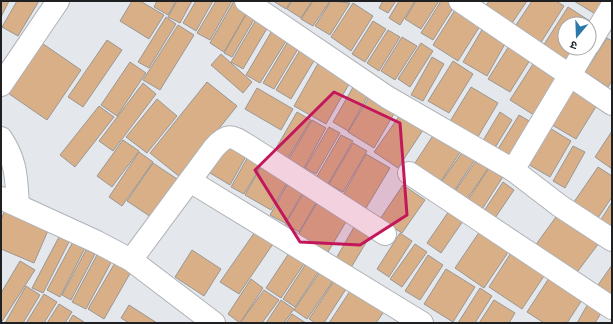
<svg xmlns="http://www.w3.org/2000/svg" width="613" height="324" font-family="Spectral,'Noto Sans Devanagari',serif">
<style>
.building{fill:#d8af87;stroke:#9a9794}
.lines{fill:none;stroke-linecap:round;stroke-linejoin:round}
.minor-casing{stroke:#b0b3b7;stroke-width:24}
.minor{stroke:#fff;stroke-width:22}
.marked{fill:#c2185b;fill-opacity:0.2;stroke:#c2185b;stroke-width:3;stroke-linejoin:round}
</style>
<rect width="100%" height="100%" fill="#e4e7eb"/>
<!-- building -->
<g class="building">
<path d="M1,1h8l-8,16z"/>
<path d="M17,1h22l-21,35 -16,-9z"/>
<path d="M132,1h8l24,14 -15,24 -29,-18z"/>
<path d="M157,1h19l-8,14 -14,-8z"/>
<path d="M177,1h15l-12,22 -12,-6z"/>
<path d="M196,1h17l-17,30 -13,-8z"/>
<path d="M216,1h16l-22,39 -13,-7z"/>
<path d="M234,1h5l11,6 -26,45 -14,-9z"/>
<path d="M273,1h18l-5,8z"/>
<path d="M292,1h20l-11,17 -14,-9z"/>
<path d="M313,1h17l-17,25 -12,-7z"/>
<path d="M331,1l19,2 -20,32 -15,-9z"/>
<path d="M383,1h13l-8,12 -9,-5z"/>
<path d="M399,1h16l-15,24 -11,-7z"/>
<path d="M416,1h23l-18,28 -16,-10z"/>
<path d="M441,1h7l7,4 -22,35 -12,-7z"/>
<path d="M489,1h38l-17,25 -26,-17z"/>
<path d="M532,1h24l8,5 -24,38 -26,-16z"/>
<path d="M574,1h32l-9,14z"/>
<path d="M353,3l20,13 -22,35 -20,-14z"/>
<path d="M568,7l28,18 -31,-1v24h17l-10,16 -29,-18z"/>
<path d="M455,10l25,16 -22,35 -25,-16z"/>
<path d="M248,11l8,5 -24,41 -8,-4z"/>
<path d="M166,17l10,7 -27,44 -11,-6z"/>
<path d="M257,18l12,7 -26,44 -12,-7z"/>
<path d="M373,21l13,8 -21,33 -13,-8z"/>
<path d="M178,25l16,10 -34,55 -17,-10z"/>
<path d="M483,28l23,14 -19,34 -24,-14z"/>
<path d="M273,29l15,9 -28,45 -14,-8z"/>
<path d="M388,30l12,7 -21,34 -12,-8z"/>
<path d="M402,37l15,9 -22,34 -14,-9z"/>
<path d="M290,38l11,6 -27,45 -11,-6z"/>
<path d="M607,38l5,3v40l-4,6 -23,-15z"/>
<path d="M36,39l45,31 -34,50 -45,-31z"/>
<path d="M107,40l15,10 -39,57 -15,-10z"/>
<path d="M421,43l12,8 -23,36 -12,-8z"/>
<path d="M303,45l15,9 -27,45 -15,-9z"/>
<path d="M509,46l21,14 -20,32 -22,-13z"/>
<path d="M221,54l31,28 -9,11 -32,-28z"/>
<path d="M432,57l12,7 -21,37 -12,-6z"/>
<path d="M320,60l32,19 -26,45 -32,-18z"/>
<path d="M453,61l20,13 -24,39 -21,-12z"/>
<path d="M130,62l16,11 -29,43 -16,-11z"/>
<path d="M533,64l27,17 -23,36 -27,-17z"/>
<path d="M207,82l30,24 -57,71 -30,-24z"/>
<path d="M356,82l15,8 -23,41 -15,-9z"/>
<path d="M571,82l29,18 -24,39 -29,-17z"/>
<path d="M143,83l13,11 -43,57 -14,-10z"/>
<path d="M471,87l27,16 -22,37 -27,-17z"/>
<path d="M257,88l36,21 -12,21 -36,-21z"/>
<path d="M372,92l26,15 -24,41 -26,-16z"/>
<path d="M157,99l20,17 -30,37 -21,-16z"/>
<path d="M99,106l15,11 -39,50 -15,-12z"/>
<path d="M297,112l14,8 -23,38 -13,-8z"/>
<path d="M402,112l23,15 -27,41 -24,-16z"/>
<path d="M500,112l12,8 -19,31 -12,-7z"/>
<path d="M519,115l12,7 -20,35 -13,-8z"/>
<path d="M312,120l14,8 -22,40 -15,-9z"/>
<path d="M329,127l11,6 -24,41 -11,-6z"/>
<path d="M548,127l23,14 -21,36 -24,-14z"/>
<path d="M438,128l27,17 -28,42 -26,-18z"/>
<path d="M612,131v38l-17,-12z"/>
<path d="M341,135l12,6 -25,43 -12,-6z"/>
<path d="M123,140l16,11 -27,36 -15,-11z"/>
<path d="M229,140l20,11 -19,34 -20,-12z"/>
<path d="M353,143l14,8 -24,41 -14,-8z"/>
<path d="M573,146l12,6 -20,36 -12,-7z"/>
<path d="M466,147l12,8 -26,39 -13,-9z"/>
<path d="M139,152l14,10 -31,44 -13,-9z"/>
<path d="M250,153l14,8 -20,33 -13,-7z"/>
<path d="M366,154l24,14 -24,40 -23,-13z"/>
<path d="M480,155l12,8 -29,42 -12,-8z"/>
<path d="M153,163l24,16 -26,38 -24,-16z"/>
<path d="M263,163l27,15 -19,32 -26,-15z"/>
<path d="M492,163l14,9 -27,42 -14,-9z"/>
<path d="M598,167l14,9v21l-14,21 -24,-16z"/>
<path d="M291,178l15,9 -21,36 -15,-8z"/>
<path d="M503,182l11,8 -21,31 -11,-7z"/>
<path d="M403,185l22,15 -23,33 -22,-14z"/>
<path d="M307,188l13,8 -21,36 -14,-8z"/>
<path d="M320,198l30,17 -22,37 -30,-17z"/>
<path d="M612,202v27l-12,-8z"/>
<path d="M6,207l44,19 -16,37 -33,-14v-29z"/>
<path d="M561,210l41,29 -30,40 -40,-29z"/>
<path d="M449,211l14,10 -22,32 -14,-10z"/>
<path d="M357,222l16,9 -24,40 -15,-9z"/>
<path d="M482,228l29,20 -27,40 -29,-20z"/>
<path d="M257,229l18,12 -36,53 -19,-12z"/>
<path d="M400,233l12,8 -23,36 -12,-8z"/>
<path d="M60,235l10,5 -27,53 -11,-5z"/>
<path d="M75,238l12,6 -27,53 -13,-7z"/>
<path d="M415,244l12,8 -25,35 -12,-8z"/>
<path d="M293,247l15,11 -27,40 -15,-10z"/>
<path d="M514,248l34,22 -26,39 -33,-22z"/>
<path d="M86,250l9,4 -24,46 -9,-5z"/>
<path d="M192,250l29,19 -17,27 -29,-19z"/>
<path d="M99,251l14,8 -27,50 -14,-7z"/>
<path d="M428,255l15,10 -23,35 -15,-9z"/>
<path d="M309,259l12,9 -26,39 -12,-8z"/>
<path d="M20,261l15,9 -34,53v-30z"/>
<path d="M116,261l16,9 -28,49 -16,-10z"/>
<path d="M612,265v30l-14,-10z"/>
<path d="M322,269l13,9 -28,41 -13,-9z"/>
<path d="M446,269l29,18 -22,35 -29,-18z"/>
<path d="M551,275l33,22 -17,26h-23l-17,-11z"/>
<path d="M336,278l12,8 -24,37h-8l-7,-4z"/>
<path d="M251,279l12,9 -23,35 -12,-9z"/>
<path d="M26,286l14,9 -17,28h-18z"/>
<path d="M352,288l33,22 -9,13h-47z"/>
<path d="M480,288l12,8 -17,27h-17z"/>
<path d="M264,290l15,10 -17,23h-22z"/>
<path d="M44,294l13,8 -13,21h-18z"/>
<path d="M281,300l13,9 -10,14h-18z"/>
<path d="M494,300l21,13 -6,10h-30z"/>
<path d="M589,302l14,8 -8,13h-18z"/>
<path d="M59,304l13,8 -7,11h-18z"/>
<path d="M129,305l28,18h-28l-8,-5z"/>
<path d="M292,314l14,9h-20z"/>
<path d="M73,315l11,7v1h-16z"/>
</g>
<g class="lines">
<!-- minor casing -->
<g class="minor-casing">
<g id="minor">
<path d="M246,1l141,96 126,73 47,36 52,34"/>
<path d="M460,1l152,103"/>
<path d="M589,44l23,-38"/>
<path d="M1,85l57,-84"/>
<path d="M1,138c16,24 15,40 17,67"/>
<path d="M513,170l73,-122"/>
<path d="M409,173l203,135"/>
<path d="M190,181l232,142"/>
<path d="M1,198l96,44 34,18 83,63"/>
<path d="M131,260l83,-112c15,-17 19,-11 36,-1l135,87"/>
</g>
</g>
<!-- minor -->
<use href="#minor" class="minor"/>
</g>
<!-- marked area -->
<path class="marked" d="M334,92l66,31 7,92 -47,30 -60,-3 -45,-72z"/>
<!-- border -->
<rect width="613" height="324" fill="none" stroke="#1f2022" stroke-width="4"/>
<!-- north arrow -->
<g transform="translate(577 36) rotate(199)"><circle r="19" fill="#ffffff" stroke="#a5a6a7"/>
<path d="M0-3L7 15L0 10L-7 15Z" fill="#2b78ab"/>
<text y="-6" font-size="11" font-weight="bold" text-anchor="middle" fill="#1f2022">उ</text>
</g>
</svg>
